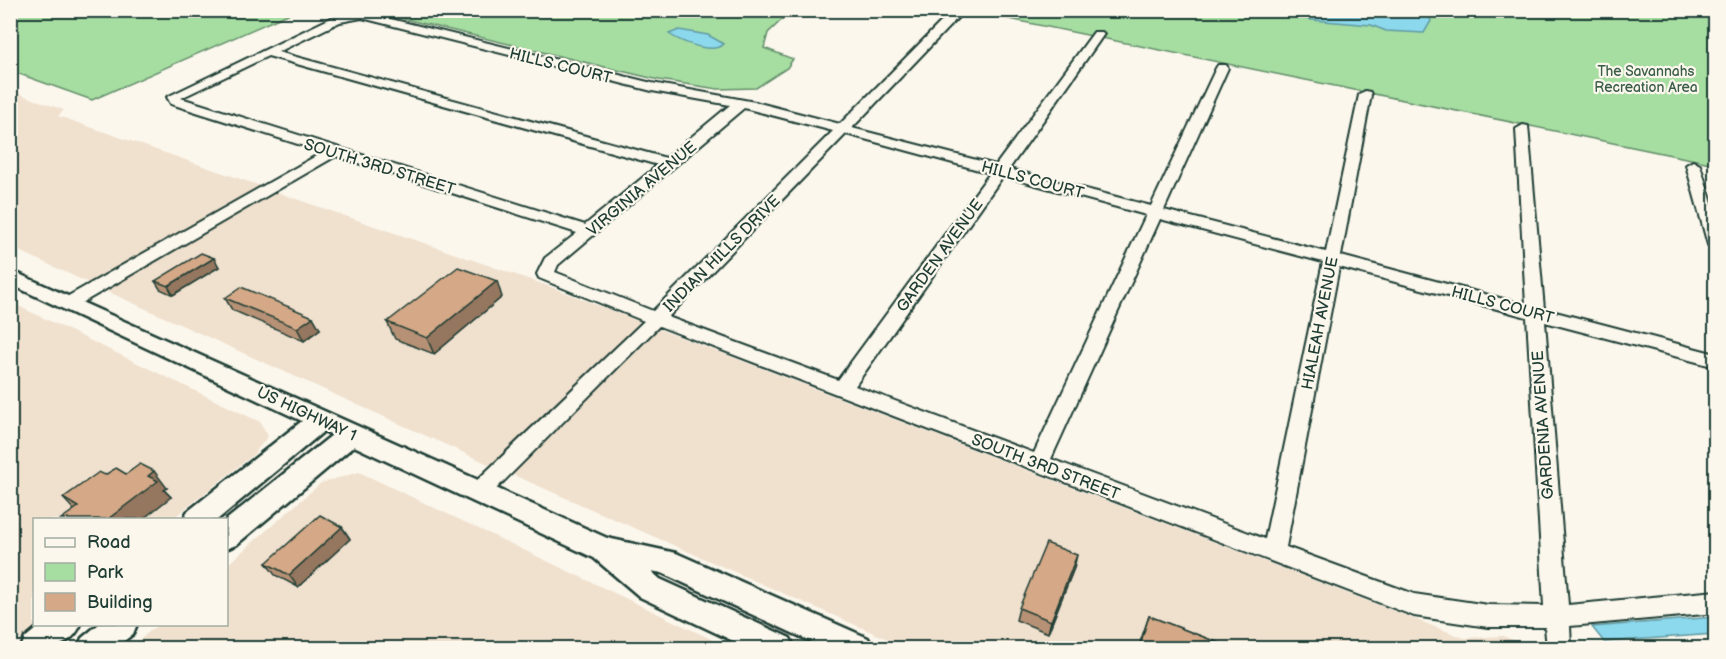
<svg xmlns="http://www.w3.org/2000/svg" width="1726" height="659" font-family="'Balsamiq Sans',sans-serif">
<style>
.built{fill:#f0e0ce}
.green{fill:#a6dda1;stroke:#628d6a;stroke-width:1.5}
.water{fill:#8cd8ec;stroke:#609aa2;stroke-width:1.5}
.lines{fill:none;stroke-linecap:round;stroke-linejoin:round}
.minor-casing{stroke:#1f3d34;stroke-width:4}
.major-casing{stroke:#1f3d34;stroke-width:5}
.minor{fill:#fbf7ec;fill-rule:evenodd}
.major{fill:#fbf7ec;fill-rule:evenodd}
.wall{fill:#b79174;stroke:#1f3d34;stroke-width:1.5}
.shaded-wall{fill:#95765e;stroke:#1f3d34;stroke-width:1.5}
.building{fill:#d5a987;stroke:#1f3d34;stroke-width:1.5}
.labels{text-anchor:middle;stroke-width:4.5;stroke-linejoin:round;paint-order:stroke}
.far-park-label{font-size:14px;fill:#3a5d4a;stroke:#fbf7ec}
.street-label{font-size:16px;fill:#1f3d34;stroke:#fbf7ec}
</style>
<rect width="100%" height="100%" fill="#fbf7ec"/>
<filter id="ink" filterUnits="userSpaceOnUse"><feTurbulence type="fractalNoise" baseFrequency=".0167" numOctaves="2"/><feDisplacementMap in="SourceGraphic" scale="12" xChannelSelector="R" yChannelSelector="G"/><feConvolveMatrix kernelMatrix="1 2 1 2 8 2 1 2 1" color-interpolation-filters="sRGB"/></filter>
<g filter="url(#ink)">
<!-- built -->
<g class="built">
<path d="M11,91l53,19 -6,6 206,71 -171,98 -82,-38z"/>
<path d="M273,191l278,96 92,36 -148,144 -393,-178z"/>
<path d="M10,302l250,120 8,14 -15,19 -81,64 -138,1v104l5,1 -28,22z"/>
<path d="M656,328l808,310 39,-2 32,12h-627l-399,-175z"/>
<path d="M359,472l371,176h-600l27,-23 69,-1 1,-59 94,-82z"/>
</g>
<!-- green -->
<g class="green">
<path d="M10,11l1,-1 284,1 -203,89 -81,-29z"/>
<path d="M371,11h420l-23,22 -4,15 29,11 -6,9 -31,20 -38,1 -59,-9z"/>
<path d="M970,11h745v153z"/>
</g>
<!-- water -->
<g class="water">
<path d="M1274,11h152l5,10 -7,12 -38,-2 -15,-6 -59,-5z"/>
<path d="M679,30l29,5 16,9c-12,11 -43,-2 -55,-10z"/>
<path d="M1715,617v17l-111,8 -12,-15z"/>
</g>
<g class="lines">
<!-- minor casing -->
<g class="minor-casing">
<g id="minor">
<path d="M953,10h12l-113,118 144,37 98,-133h8l2,2 -95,135 142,37 65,-138 2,-3h8l2,3 -64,142 162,42 33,-157 6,-4 5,1 1,3 -30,161 185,49 -10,-176 7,-4 5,1 16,183 172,45v13l-171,-45 23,283 148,-14v22l-146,13 1,22h-24l-2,-21h-57l-74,-11 -755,-290 -172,172 -8,3 -8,-3 -3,-6 3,-6 173,-165 -105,-43 -2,-4 8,-16 32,-25 -241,-77 -261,151 -6,2 -9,-6 3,-4 260,-147 -152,-48 -4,-7 166,-80 29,-5 290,71 103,19 85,22zM362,18l290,73 78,14 -64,53 -388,-106 62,-30zM268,56l390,109 -73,60 -404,-127zM744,108l89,23 -180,180 -98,-39 3,-7zM846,134l144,39 -152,207 -170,-63zM1003,176l143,39 -112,238 -179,-67zM1160,219l163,43 -58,277 -214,-80zM1339,267l188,50 17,289 -56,-1 -74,-11 -128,-47z"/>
<path d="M1693,161l7,4 16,51v34l-8,-5 -22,-80z"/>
</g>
</g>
<!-- major casing -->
<g class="major-casing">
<g id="major">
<path d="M10,270l597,268 69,15 192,85 5,10h-48l-163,-75 -11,-2 9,8 130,59 5,10h-47l-108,-51 -46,-39 -240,-112 -118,99 -10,4v-29l106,-85 -8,-4 -107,89h-34l4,-8 115,-91 -292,-137z"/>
<path d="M42,624h39c-12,27 -35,24 -60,24l4,-10z"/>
<path d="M99,624h38l-4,10 -18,14h-37l4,-10z"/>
</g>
</g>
<!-- minor -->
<use href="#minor" class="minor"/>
<!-- major -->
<use href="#major" class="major"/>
</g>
<!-- wall -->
<g class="wall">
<path d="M214,258l5,9 -46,28 -13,-6 -5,-8z"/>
<path d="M502,297l-68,57 -39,-15 -8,-17z"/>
<path d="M225,298l95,31 -16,12 -72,-31z"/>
<path d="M126,474l41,14 -3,2 7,7 -97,13 -11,-12 42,-23z"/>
<path d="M342,527l8,12 -52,48 -23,-12 -9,-12z"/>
<path d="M1074,568l-26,65 -32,-13 3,-12z"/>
<path d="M1149,616l83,32h-94z"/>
</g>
<!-- shaded-wall -->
<g class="shaded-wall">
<path d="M214,258l5,9 -46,28 -5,-9z"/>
<path d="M497,281l5,16 -68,57 -7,-16z"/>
<path d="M313,317l7,12 -16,12 -7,-13z"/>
<path d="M154,471l13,17 -3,2 7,7 -28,22h-35l40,-43z"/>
<path d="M342,527l8,12 -52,48 -9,-12z"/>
<path d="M1077,555l-3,13 -26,65 3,-12z"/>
</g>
<!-- building -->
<g class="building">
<path d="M201,253l13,5 -46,28 -13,-5z"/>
<path d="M458,267l39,14 -70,57 -40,-16z"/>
<path d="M241,287l72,30 -16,11 -72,-30z"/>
<path d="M140,464l14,7 -6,5 10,5 -50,38h-47l17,-12 -15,-9 36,-26 6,3 11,-7 10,6z"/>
<path d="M320,515l22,12 -53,48 -23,-12z"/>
<path d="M1046,543l31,12 -26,66 -32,-13z"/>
<path d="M1149,616l83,32h-93z"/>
</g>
</g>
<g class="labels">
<!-- far-park labels -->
<g class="far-park-label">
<text x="1646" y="76">The Savannahs<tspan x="1646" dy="16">Recreation Area</tspan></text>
</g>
<!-- street labels -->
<g class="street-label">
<text transform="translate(561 65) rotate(14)" y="6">HILLS COURT</text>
<text transform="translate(380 166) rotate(17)" y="6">SOUTH 3RD STREET</text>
<text transform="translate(1033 179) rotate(15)" y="6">HILLS COURT</text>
<text transform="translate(641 188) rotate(-40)" y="6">VIRGINIA AVENUE</text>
<text transform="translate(721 253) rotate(-45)" y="6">INDIAN HILLS DRIVE</text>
<text transform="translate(939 255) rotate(-54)" y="6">GARDEN AVENUE</text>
<text transform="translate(1503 304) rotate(15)" y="6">HILLS COURT</text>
<text transform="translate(1319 323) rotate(-79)" y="6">HIALEAH AVENUE</text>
<text transform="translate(307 413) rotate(25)" y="6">US HIGHWAY 1</text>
<text transform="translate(1542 425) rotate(-94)" y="6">GARDENIA AVENUE</text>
<text transform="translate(1046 466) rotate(21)" y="6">SOUTH 3RD STREET</text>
</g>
</g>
<!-- margin -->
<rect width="1726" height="659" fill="none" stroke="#fbf7ec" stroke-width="36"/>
<rect x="18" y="18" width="1690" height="623" fill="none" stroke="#1f3d34" stroke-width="2" filter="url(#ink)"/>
<!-- legend -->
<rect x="33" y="518" width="195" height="108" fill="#fbf7ec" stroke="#a3ada2" stroke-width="1.5"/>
<rect x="45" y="538" width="30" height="9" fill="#fbf7ec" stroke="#a3ada2" stroke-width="1.5"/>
<text x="87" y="548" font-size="18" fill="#1f3d34">Road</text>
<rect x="45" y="563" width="30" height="18" fill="#a6dda1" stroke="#a3ada2" stroke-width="1.5"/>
<text x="87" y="578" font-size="18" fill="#1f3d34">Park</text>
<rect x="45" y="593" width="30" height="18" fill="#d5a987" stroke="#a3ada2" stroke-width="1.5"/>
<text x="87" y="608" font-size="18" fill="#1f3d34">Building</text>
</svg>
